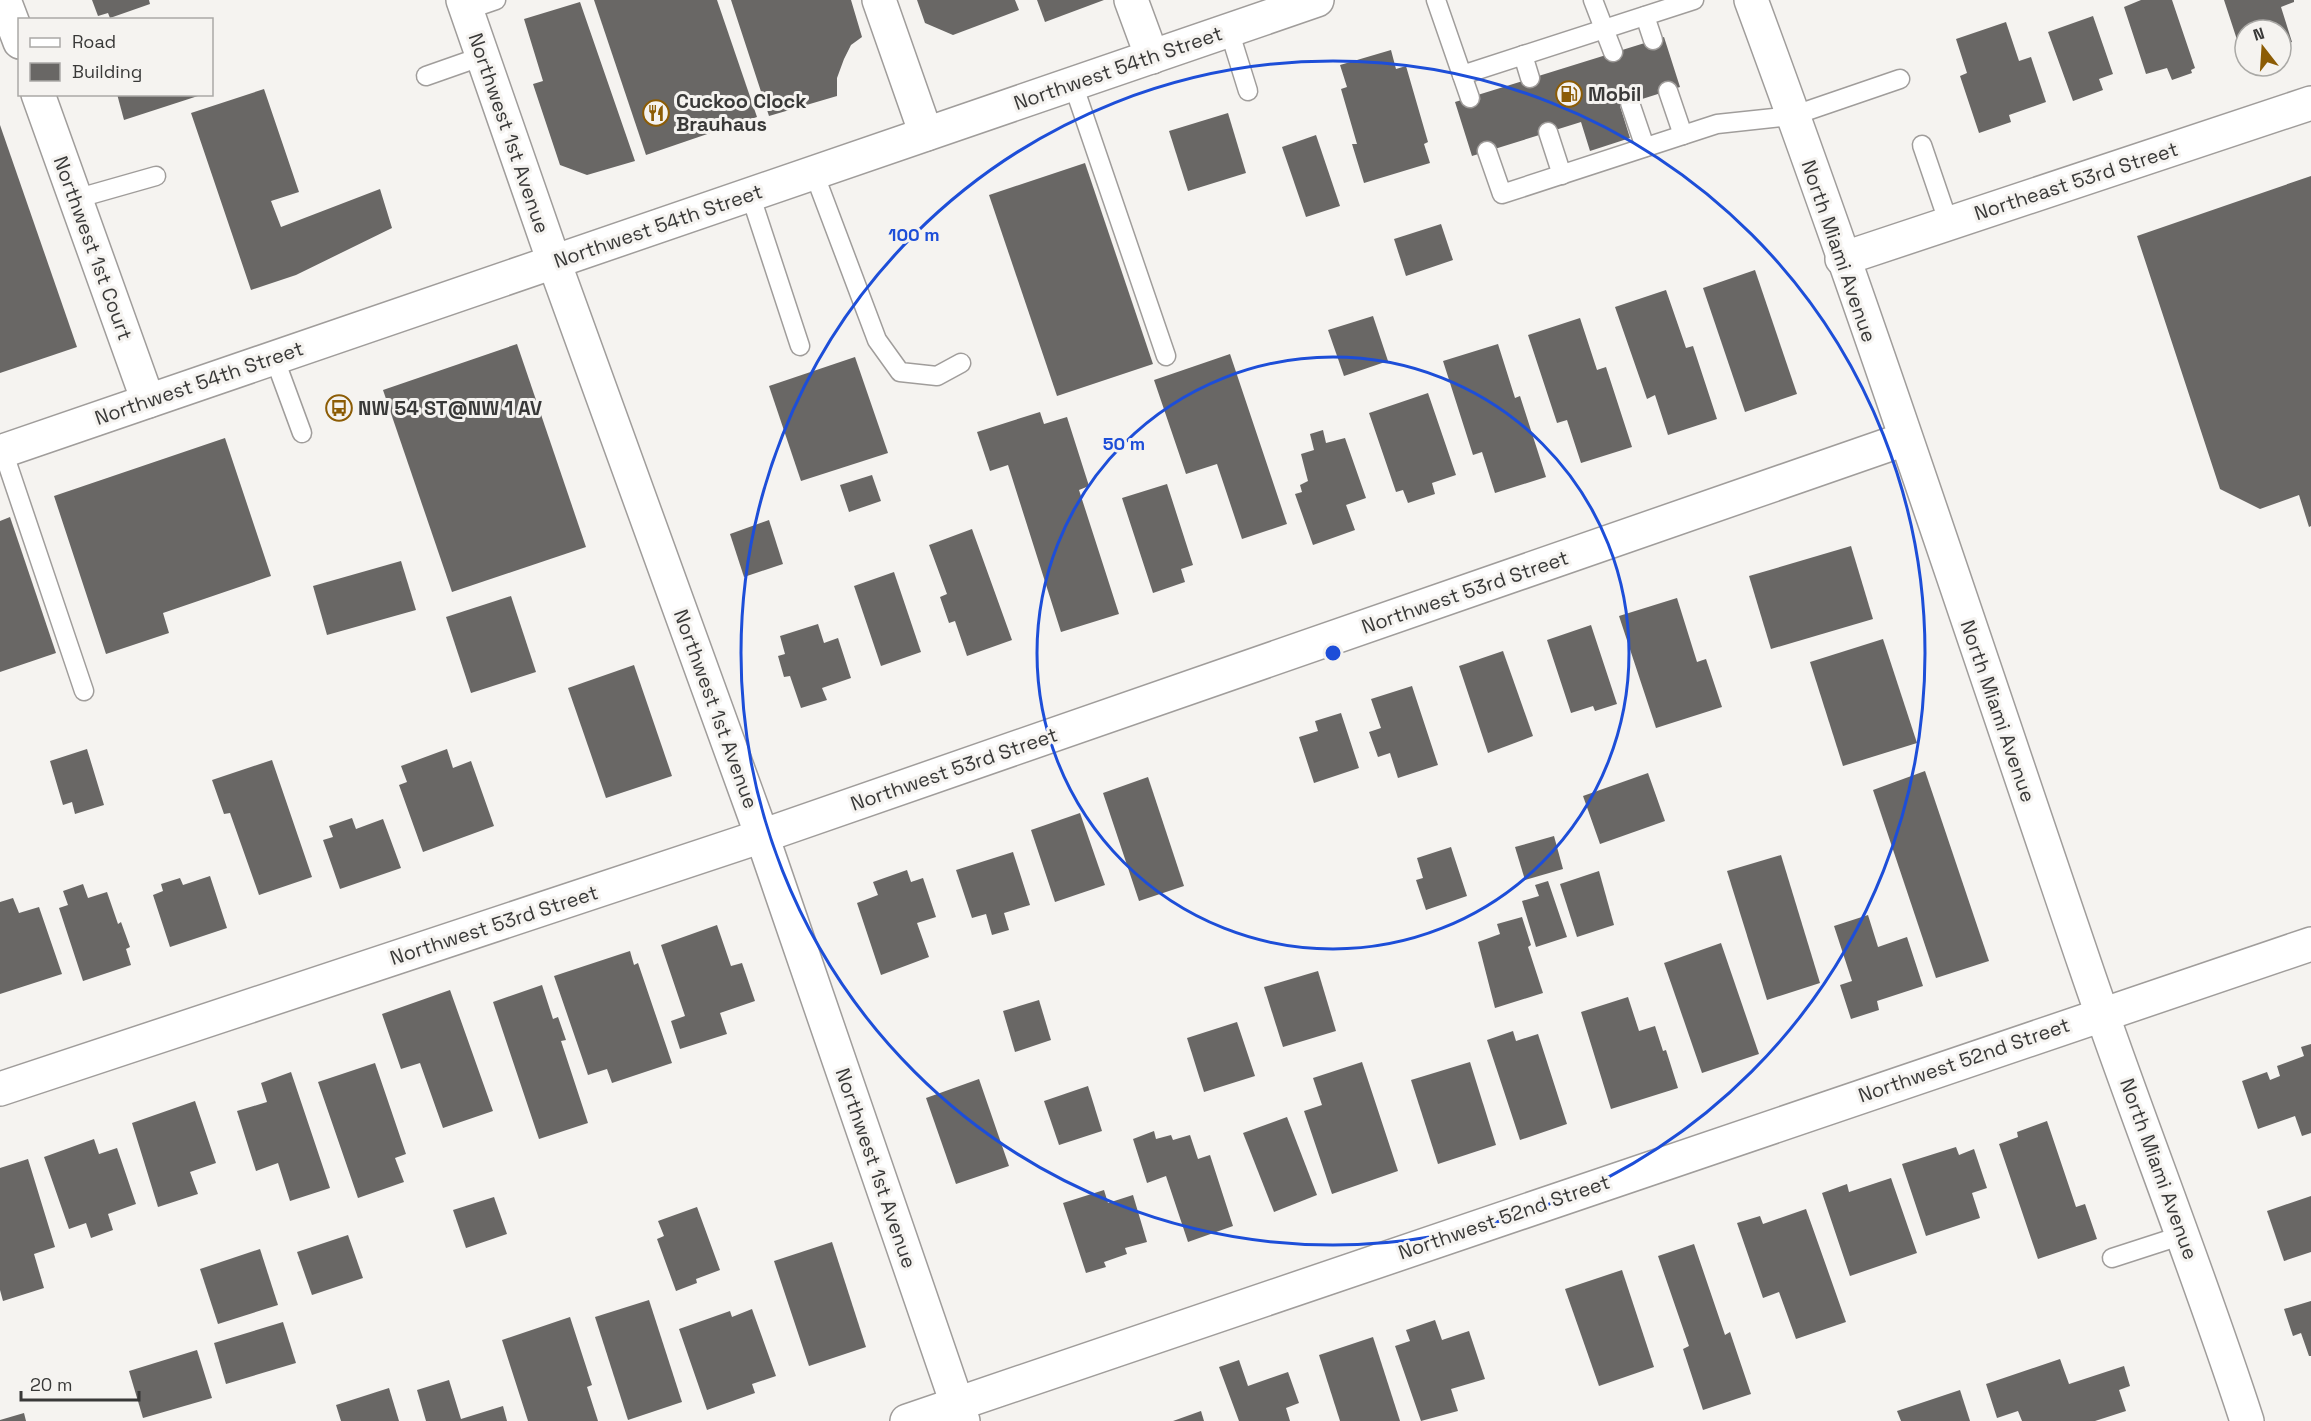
<svg xmlns="http://www.w3.org/2000/svg" width="2311" height="1421" font-family="'Space Grotesk',sans-serif">
<style>
.building{fill:#696765}
.lines{fill:none;stroke-linecap:round;stroke-linejoin:round}
.lane-casing{stroke:#a09d9b;stroke-width:21}
.street-casing{stroke:#a09d9b;stroke-width:36}
.secondary-casing{stroke:#a09d9b;stroke-width:36}
.lane{stroke:#fff;stroke-width:18}
.street{stroke:#fff;stroke-width:33}
.secondary{stroke:#fff;stroke-width:33}
.ring{fill:none;stroke:#1d4ed8;stroke-width:3}
.labels{text-anchor:middle;stroke-width:6;stroke-linejoin:round;paint-order:stroke}
.street-label{font-size:20px;fill:#393938;stroke:#f5f3f0}
.poi-label{font-size:20px;font-weight:bold;fill:#393938;stroke:#f5f3f0;text-anchor:start}
.centre{fill:#1d4ed8;stroke:#f5f3f0;stroke-width:3}
.ring-label{font-size:18px;text-anchor:middle;font-weight:bold;fill:#1d4ed8;stroke:#f5f3f0;stroke-width:6;stroke-linejoin:round;paint-order:stroke}
</style>
<rect width="100%" height="100%" fill="#f5f3f0"/>
<!-- building -->
<g class="building">
<path d="M92,0h57l1,4 -40,14 -2,-5 -10,3z"/>
<path d="M594,0h123l40,117 -111,38z"/>
<path d="M731,0h120l11,37 -11,8 -7,14 -7,19v18l-68,20z"/>
<path d="M917,0h98l4,10 -66,25 -28,-12z"/>
<path d="M1037,0h67l-59,22z"/>
<path d="M2141,0h31l23,68 -4,2 1,3 -20,7 -5,-12 -21,6 -22,-67z"/>
<path d="M2224,0h70v2l-13,5 11,35 -11,4v-16h-36l-2,28z"/>
<path d="M580,2l55,159 -48,14 -27,-10 -27,-81 10,-3 -19,-62z"/>
<path d="M2093,16l20,58 -14,5 4,11 -30,11 -25,-69z"/>
<path d="M2006,22l13,39 12,-4 15,45 -37,13 2,7 -32,11 -19,-57 7,-3 -11,-34z"/>
<path d="M1664,37l16,50 -60,19 10,32 -40,13 -9,-29 -109,34 -17,-54z"/>
<path d="M1391,50l5,19 10,-3 22,76 -4,2 6,19 -66,20 -12,-39h5l-16,-55 6,-2 -7,-22z"/>
<path d="M264,89l35,103 -28,9 10,26 99,-38 12,39 -96,47 -45,15 -60,-177z"/>
<path d="M117,94h84v1l-77,25z"/>
<path d="M1228,113l18,60 -58,18 -19,-60z"/>
<path d="M0,125l77,222 -77,26z"/>
<path d="M1316,135l24,71 -34,11 -24,-70z"/>
<path d="M1085,163l68,201 -96,32 -68,-201z"/>
<path d="M2311,176v350l-2,1 -10,-32 -39,14 -40,-20 -83,-253z"/>
<path d="M1441,224l12,36 -47,16 -12,-37z"/>
<path d="M1755,270l42,124 -52,18 -42,-124z"/>
<path d="M1666,290l20,58 7,-2 24,73 -49,16 -13,-40 -8,4 -32,-92z"/>
<path d="M1373,316l15,45 -44,15 -16,-46z"/>
<path d="M1580,318l17,52 9,-3 26,80 -51,16 -14,-43 -10,3 -29,-88z"/>
<path d="M517,344l69,203 -134,45 -69,-202z"/>
<path d="M1498,344l17,54 5,-2 26,81 -51,16 -13,-41 -9,3 -30,-94z"/>
<path d="M1230,354l57,170 -45,15 -25,-75 -31,10 -32,-94z"/>
<path d="M855,357l33,96 -87,28 -32,-95z"/>
<path d="M1428,393l28,82 -24,8 3,11 -27,9 -5,-13 -7,2 -27,-79z"/>
<path d="M1040,412l4,12 23,-7 22,69 -10,4 40,124 -58,18 -53,-167 -18,6 -13,-39z"/>
<path d="M1323,430l3,13 19,-5 21,60 -20,7 9,25 -42,15 -18,-51 7,-2 -2,-7 8,-4 -7,-27 13,-4 -4,-16z"/>
<path d="M225,438l46,138 -108,37 6,20 -63,21 -52,-158z"/>
<path d="M872,475l9,26 -32,11 -9,-27z"/>
<path d="M1167,484l26,81 -12,4 4,13 -32,11 -31,-95z"/>
<path d="M10,517l46,136 -56,19v-151z"/>
<path d="M769,520l14,44 -39,13 -14,-43z"/>
<path d="M972,529l40,111 -45,16 -12,-35 -6,2 -9,-26 7,-3 -18,-49z"/>
<path d="M1851,546l22,73 -102,30 -22,-73z"/>
<path d="M401,561l15,49 -89,25 -14,-49z"/>
<path d="M894,572l27,80 -40,14 -27,-80z"/>
<path d="M511,596l25,76 -65,21 -25,-76z"/>
<path d="M1677,598l20,64 9,-3 16,48 -66,21 -37,-112z"/>
<path d="M818,624l6,19 14,-5 13,40 -29,10 5,12 -26,8 -11,-32 -6,1 -6,-21 7,-2 -5,-18z"/>
<path d="M1591,625l26,79 -22,7 -2,-5 -22,7 -24,-73z"/>
<path d="M1883,639l34,104 -74,23 -33,-104z"/>
<path d="M1503,651l30,85 -45,17 -29,-87z"/>
<path d="M634,665l38,111 -66,22 -38,-110z"/>
<path d="M1412,686l26,79 -40,13 -8,-25 -12,4 -9,-25 12,-4 -10,-29z"/>
<path d="M1341,713l18,55 -45,15 -15,-46 19,-6 -3,-10z"/>
<path d="M87,749l17,56 -29,9 -3,-12 -9,3 -13,-44z"/>
<path d="M447,749l6,19 18,-7 23,65 -71,26 -24,-67 8,-3 -6,-16z"/>
<path d="M272,760l40,117 -53,18 -29,-82 -6,1 -12,-34z"/>
<path d="M1925,771l64,190 -53,17 -63,-188z"/>
<path d="M1648,773l17,48 -65,23 -17,-48z"/>
<path d="M1148,777l36,109 -45,15 -36,-108z"/>
<path d="M1080,813l25,72 -50,17 -24,-72z"/>
<path d="M352,818l4,11 27,-10 18,49 -61,21 -17,-49 10,-3 -4,-11z"/>
<path d="M1554,836l9,33 -38,11 -10,-33z"/>
<path d="M1451,847l16,49 -41,14 -10,-30 7,-2 -6,-20z"/>
<path d="M1013,852l17,53 -26,8 5,17 -17,5 -6,-21 -14,4 -16,-48z"/>
<path d="M1781,855l39,128 -53,17 -40,-129z"/>
<path d="M907,870l4,12 12,-4 13,39 -19,6 12,34 -48,18 -24,-72 21,-8 -5,-13z"/>
<path d="M1599,871l15,54 -37,12 -17,-53z"/>
<path d="M210,876l17,52 -57,19 -17,-52 10,-4 -2,-7 19,-6 3,7z"/>
<path d="M1548,881l19,56 -31,10 -14,-46 17,-5 -4,-11z"/>
<path d="M83,884l5,14 19,-6 11,32 3,-2 9,25 -4,2 5,16 -48,16 -24,-73 9,-3 -5,-14z"/>
<path d="M13,898l6,15 20,-6 23,67 -62,20v-92z"/>
<path d="M1868,915l10,32 29,-10 16,49 -46,15 2,9 -28,9 -11,-34 12,-4 -18,-55z"/>
<path d="M1522,917l9,28 -3,2 15,46 -48,15 -17,-66 22,-8 -3,-10z"/>
<path d="M717,925l14,41 11,-3 13,38 -35,12 7,21 -47,15 -9,-28 14,-5 -24,-71z"/>
<path d="M1721,943l38,111 -57,19 -38,-110z"/>
<path d="M630,951l4,14 4,-2 34,100 -60,20 -5,-14 -19,6 -34,-99z"/>
<path d="M1318,971l18,60 -53,16 -19,-60z"/>
<path d="M542,985l11,34 5,-2 8,23 -5,1 27,82 -49,16 -46,-137z"/>
<path d="M450,990l43,121 -50,17 -23,-65 -19,6 -19,-55z"/>
<path d="M1628,997l11,34 16,-5 8,25 3,-1 12,38 -67,21 -30,-97z"/>
<path d="M1039,1000l12,40 -36,12 -12,-41z"/>
<path d="M1237,1022l18,54 -51,16 -17,-54z"/>
<path d="M1513,1031l3,10 22,-7 29,90 -47,16 -33,-100z"/>
<path d="M2311,1044v89l-9,3 -7,-20 -37,13 -16,-48 25,-9 3,8 10,-4 -3,-10 27,-10 -3,-9z"/>
<path d="M1362,1062l36,109 -66,23 -28,-83 18,-6 -9,-27z"/>
<path d="M1470,1062l26,83 -58,19 -27,-84z"/>
<path d="M375,1063l31,91 -11,4 9,24 -46,16 -40,-116z"/>
<path d="M291,1072l39,116 -40,13 -12,-38 -22,8 -19,-60 30,-9 -6,-19z"/>
<path d="M979,1079l30,87 -53,18 -30,-86z"/>
<path d="M1088,1086l14,45 -43,14 -15,-44z"/>
<path d="M195,1101l21,62 -26,9 8,22 -40,13 -26,-84z"/>
<path d="M1287,1117l30,78 -43,17 -31,-79z"/>
<path d="M2047,1121l29,86 9,-3 12,35 -59,20 -39,-115 19,-7 -1,-5z"/>
<path d="M1154,1131l2,8 15,-4 2,5 17,-5 8,24 12,-4 23,71 -45,16 -22,-66 -19,7 -14,-44z"/>
<path d="M94,1139l5,15 18,-6 19,56 -28,10 5,16 -22,8 -5,-15 -17,6 -25,-72z"/>
<path d="M1956,1147l3,8 15,-6 13,39 -15,5 8,25 -54,18 -24,-72z"/>
<path d="M28,1159l27,88 -21,7 10,34 -41,13 -3,-11v-122z"/>
<path d="M1891,1178l26,75 -67,23 -28,-83 25,-9 2,8z"/>
<path d="M1104,1190l4,13 25,-8 14,47 -22,6 2,6 -23,8 2,5 -20,6 -23,-70z"/>
<path d="M2311,1196v56l-27,9 -17,-50z"/>
<path d="M494,1197l13,37 -41,14 -13,-38z"/>
<path d="M697,1207l23,63 -24,9 1,4 -21,8 -19,-52 7,-3 -6,-15z"/>
<path d="M1806,1209l40,113 -50,17 -17,-47 -16,6 -26,-75 23,-7 3,8z"/>
<path d="M348,1235l15,43 -51,17 -15,-43z"/>
<path d="M832,1242l34,105 -57,19 -35,-105z"/>
<path d="M1694,1244l31,91 5,-3 21,62 -48,16 -20,-61 6,-3 -31,-90z"/>
<path d="M260,1249l18,56 -60,19 -18,-55z"/>
<path d="M1622,1270l32,97 -55,19 -34,-97z"/>
<path d="M649,1300l33,102 -54,18 -33,-103z"/>
<path d="M2311,1301v55h-2l-8,-23 -8,3 -9,-27z"/>
<path d="M752,1309l24,67 -24,8 3,9 -48,17 -28,-81 51,-18 2,6z"/>
<path d="M570,1317l22,68 -5,2 11,34h-70l-26,-81z"/>
<path d="M1435,1320l7,20 27,-9 16,48 -34,10 7,22 -37,10 -26,-75 15,-5 -4,-11z"/>
<path d="M283,1322l13,41 -70,21 -12,-41z"/>
<path d="M1373,1337l27,84h-60l-21,-66z"/>
<path d="M197,1350l15,48 -69,20 -14,-47z"/>
<path d="M2060,1359l9,25 55,-18 6,20 -11,4 7,21 -31,10h-73l-4,-10 -21,7 -11,-34z"/>
<path d="M1239,1360l9,26 40,-14 11,31 -13,5 4,13h-51l-20,-54z"/>
<path d="M449,1380l12,39 42,-13 4,15h-81l-9,-31z"/>
<path d="M389,1388l10,33h-58l-5,-16z"/>
<path d="M1960,1390l10,31h-69l-4,-10z"/>
<path d="M1201,1411l3,10h-31z"/>
<path d="M24,1413l2,8h-26v-1z"/>
</g>
<g class="lines">
<!-- lane casing -->
<g class="lane-casing">
<g id="lane">
<path d="M1436,0l26,75 232,-75"/>
<path d="M1593,0l20,52"/>
<path d="M467,10l29,-10"/>
<path d="M1645,16l8,24"/>
<path d="M1229,30l19,61"/>
<path d="M1523,55l7,23"/>
<path d="M1462,75l8,23"/>
<path d="M426,76l57,-20"/>
<path d="M1073,84l93,272"/>
<path d="M1668,91l15,44"/>
<path d="M1630,103l15,44"/>
<path d="M1548,132l14,43"/>
<path d="M1922,145l27,79"/>
<path d="M1487,151l15,43 215,-70 75,-8 108,-37"/>
<path d="M814,173l63,167 23,32 37,4 24,-13"/>
<path d="M750,194l50,152"/>
<path d="M75,199l81,-23"/>
<path d="M274,357l28,76"/>
<path d="M3,451l81,240"/>
<path d="M2112,1258l71,-23"/>
</g>
</g>
<!-- street casing -->
<g class="street-casing">
<g id="street">
<path d="M4,0l16,42"/>
<path d="M463,0l91,262 208,574 201,585"/>
<path d="M879,0l47,134"/>
<path d="M1131,0l21,57"/>
<path d="M38,94l110,307"/>
<path d="M1842,259l469,-156"/>
<path d="M0,1089l762,-253 1143,-397"/>
<path d="M907,1421l1404,-477"/>
</g>
</g>
<!-- secondary casing -->
<g class="secondary-casing">
<g id="secondary">
<path d="M1751,0c118,319 224,643 334,965 52,153 112,302 162,456"/>
<path d="M0,452l1317,-452"/>
</g>
</g>
<!-- lane -->
<use href="#lane" class="lane"/>
<!-- street -->
<use href="#street" class="street"/>
<!-- secondary -->
<use href="#secondary" class="secondary"/>
</g>
<!-- distance rings -->
<g class="ring">
<circle cx="1333" cy="653" r="296"/>
<circle cx="1333" cy="653" r="592"/>
</g>
<!-- icons -->
<defs>
<g id="fuel-ring" transform="scale(1.35)"><circle r="9.5" fill="#f5f3f0" stroke="#8c5c05" stroke-width="1.5"/><path d="M-5.5-6h7V0h2V4h1.3V-2.5L3-4.5l.8-.8L6-3V5H2.5V1h-1V6h-7ZM-4.2-4.7v3.2H.2V-4.7Z" fill="#8c5c05"/></g>
<g id="restaurant-ring" transform="scale(1.35)"><circle r="9.5" fill="#f5f3f0" stroke="#8c5c05" stroke-width="1.5"/><path d="M-5-6h1v4h1v-4h1v4h1v-4h1v5L-1.5 .5V6h-2V.5L-5-1ZM5-6V6H3V1.5H1.5Q1.5-4 5-6Z" fill="#8c5c05"/></g>
<g id="bus-ring" transform="scale(1.35)"><circle r="9.5" fill="#f5f3f0" stroke="#8c5c05" stroke-width="1.5"/><path d="M-5-6H5V4H4V6H2V4H-2V6H-4V4H-5ZM-3.5-4V0h7V-4ZM-3.5 1.2v1.5H-2V1.2ZM2 1.2v1.5H3.5V1.2Z" fill="#8c5c05"/></g>
</defs>
<g fill-rule="evenodd">
<use href="#fuel-ring" x="1569" y="94"/>
<use href="#restaurant-ring" x="656" y="113"/>
<use href="#bus-ring" x="339" y="408"/>
</g>
<g class="labels">
<!-- street labels -->
<g class="street-label">
<text transform="translate(1118 68) rotate(-19)" y="7">Northwest 54th Street</text>
<text transform="translate(509 133) rotate(71)" y="7">Northwest 1st Avenue</text>
<text transform="translate(2076 181) rotate(-18)" y="7">Northeast 53rd Street</text>
<text transform="translate(658 226) rotate(-19)" y="7">Northwest 54th Street</text>
<text transform="translate(93 248) rotate(70)" y="7">Northwest 1st Court</text>
<text transform="translate(1839 251) rotate(71)" y="7">North Miami Avenue</text>
<text transform="translate(199 383) rotate(-19)" y="7">Northwest 54th Street</text>
<text transform="translate(1465 592) rotate(-19)" y="7">Northwest 53rd Street</text>
<text transform="translate(716 709) rotate(70)" y="7">Northwest 1st Avenue</text>
<text transform="translate(1998 711) rotate(71)" y="7">North Miami Avenue</text>
<text transform="translate(954 769) rotate(-19)" y="7">Northwest 53rd Street</text>
<text transform="translate(494 925) rotate(-18)" y="7">Northwest 53rd Street</text>
<text transform="translate(1964 1060) rotate(-19)" y="7">Northwest 52nd Street</text>
<text transform="translate(876 1168) rotate(71)" y="7">Northwest 1st Avenue</text>
<text transform="translate(2159 1169) rotate(70)" y="7">North Miami Avenue</text>
<text transform="translate(1504 1217) rotate(-19)" y="7">Northwest 52nd Street</text>
</g>
<!-- poi labels -->
<g class="poi-label">
<text x="1588" y="101">Mobil</text>
<text x="676" y="108">Cuckoo Clock<tspan x="676" dy="23">Brauhaus</tspan></text>
<text x="358" y="415">NW 54 ST@NW 1 AV</text>
</g>
</g>
<circle cx="1333" cy="653" r="9" class="centre"/>
<g class="ring-label">
<text x="914" y="241">100 m</text>
<text x="1124" y="450">50 m</text>
</g>
<!-- legend -->
<rect x="18" y="18" width="195" height="78" fill="#f5f3f0" stroke="#aaa9a6" stroke-width="1.5"/>
<rect x="30" y="38" width="30" height="9" fill="#ffffff" stroke="#aaa9a6" stroke-width="1.5"/>
<text x="72" y="48" font-size="18" fill="#393938">Road</text>
<rect x="30" y="63" width="30" height="18" fill="#696765" stroke="#aaa9a6" stroke-width="1.5"/>
<text x="72" y="78" font-size="18" fill="#393938">Building</text>
<!-- north arrow -->
<g transform="translate(2263 48) rotate(343)"><circle r="28" fill="#f5f3f0" stroke="#aaa9a6" stroke-width="1.5"/>
<path d="M0-4.5L10 22L0 15L-10 22Z" fill="#8c5c05"/>
<text y="-9" font-size="16" font-weight="bold" text-anchor="middle" fill="#393938">N</text>
</g>
<!-- scale -->
<path d="M21 1391v9h118v-9" fill="none" stroke="#393938" stroke-width="3"/>
<text x="30" y="1391" font-size="18" fill="#393938" stroke="#f5f3f0" stroke-width="4.5" paint-order="stroke">20 m</text>
</svg>
